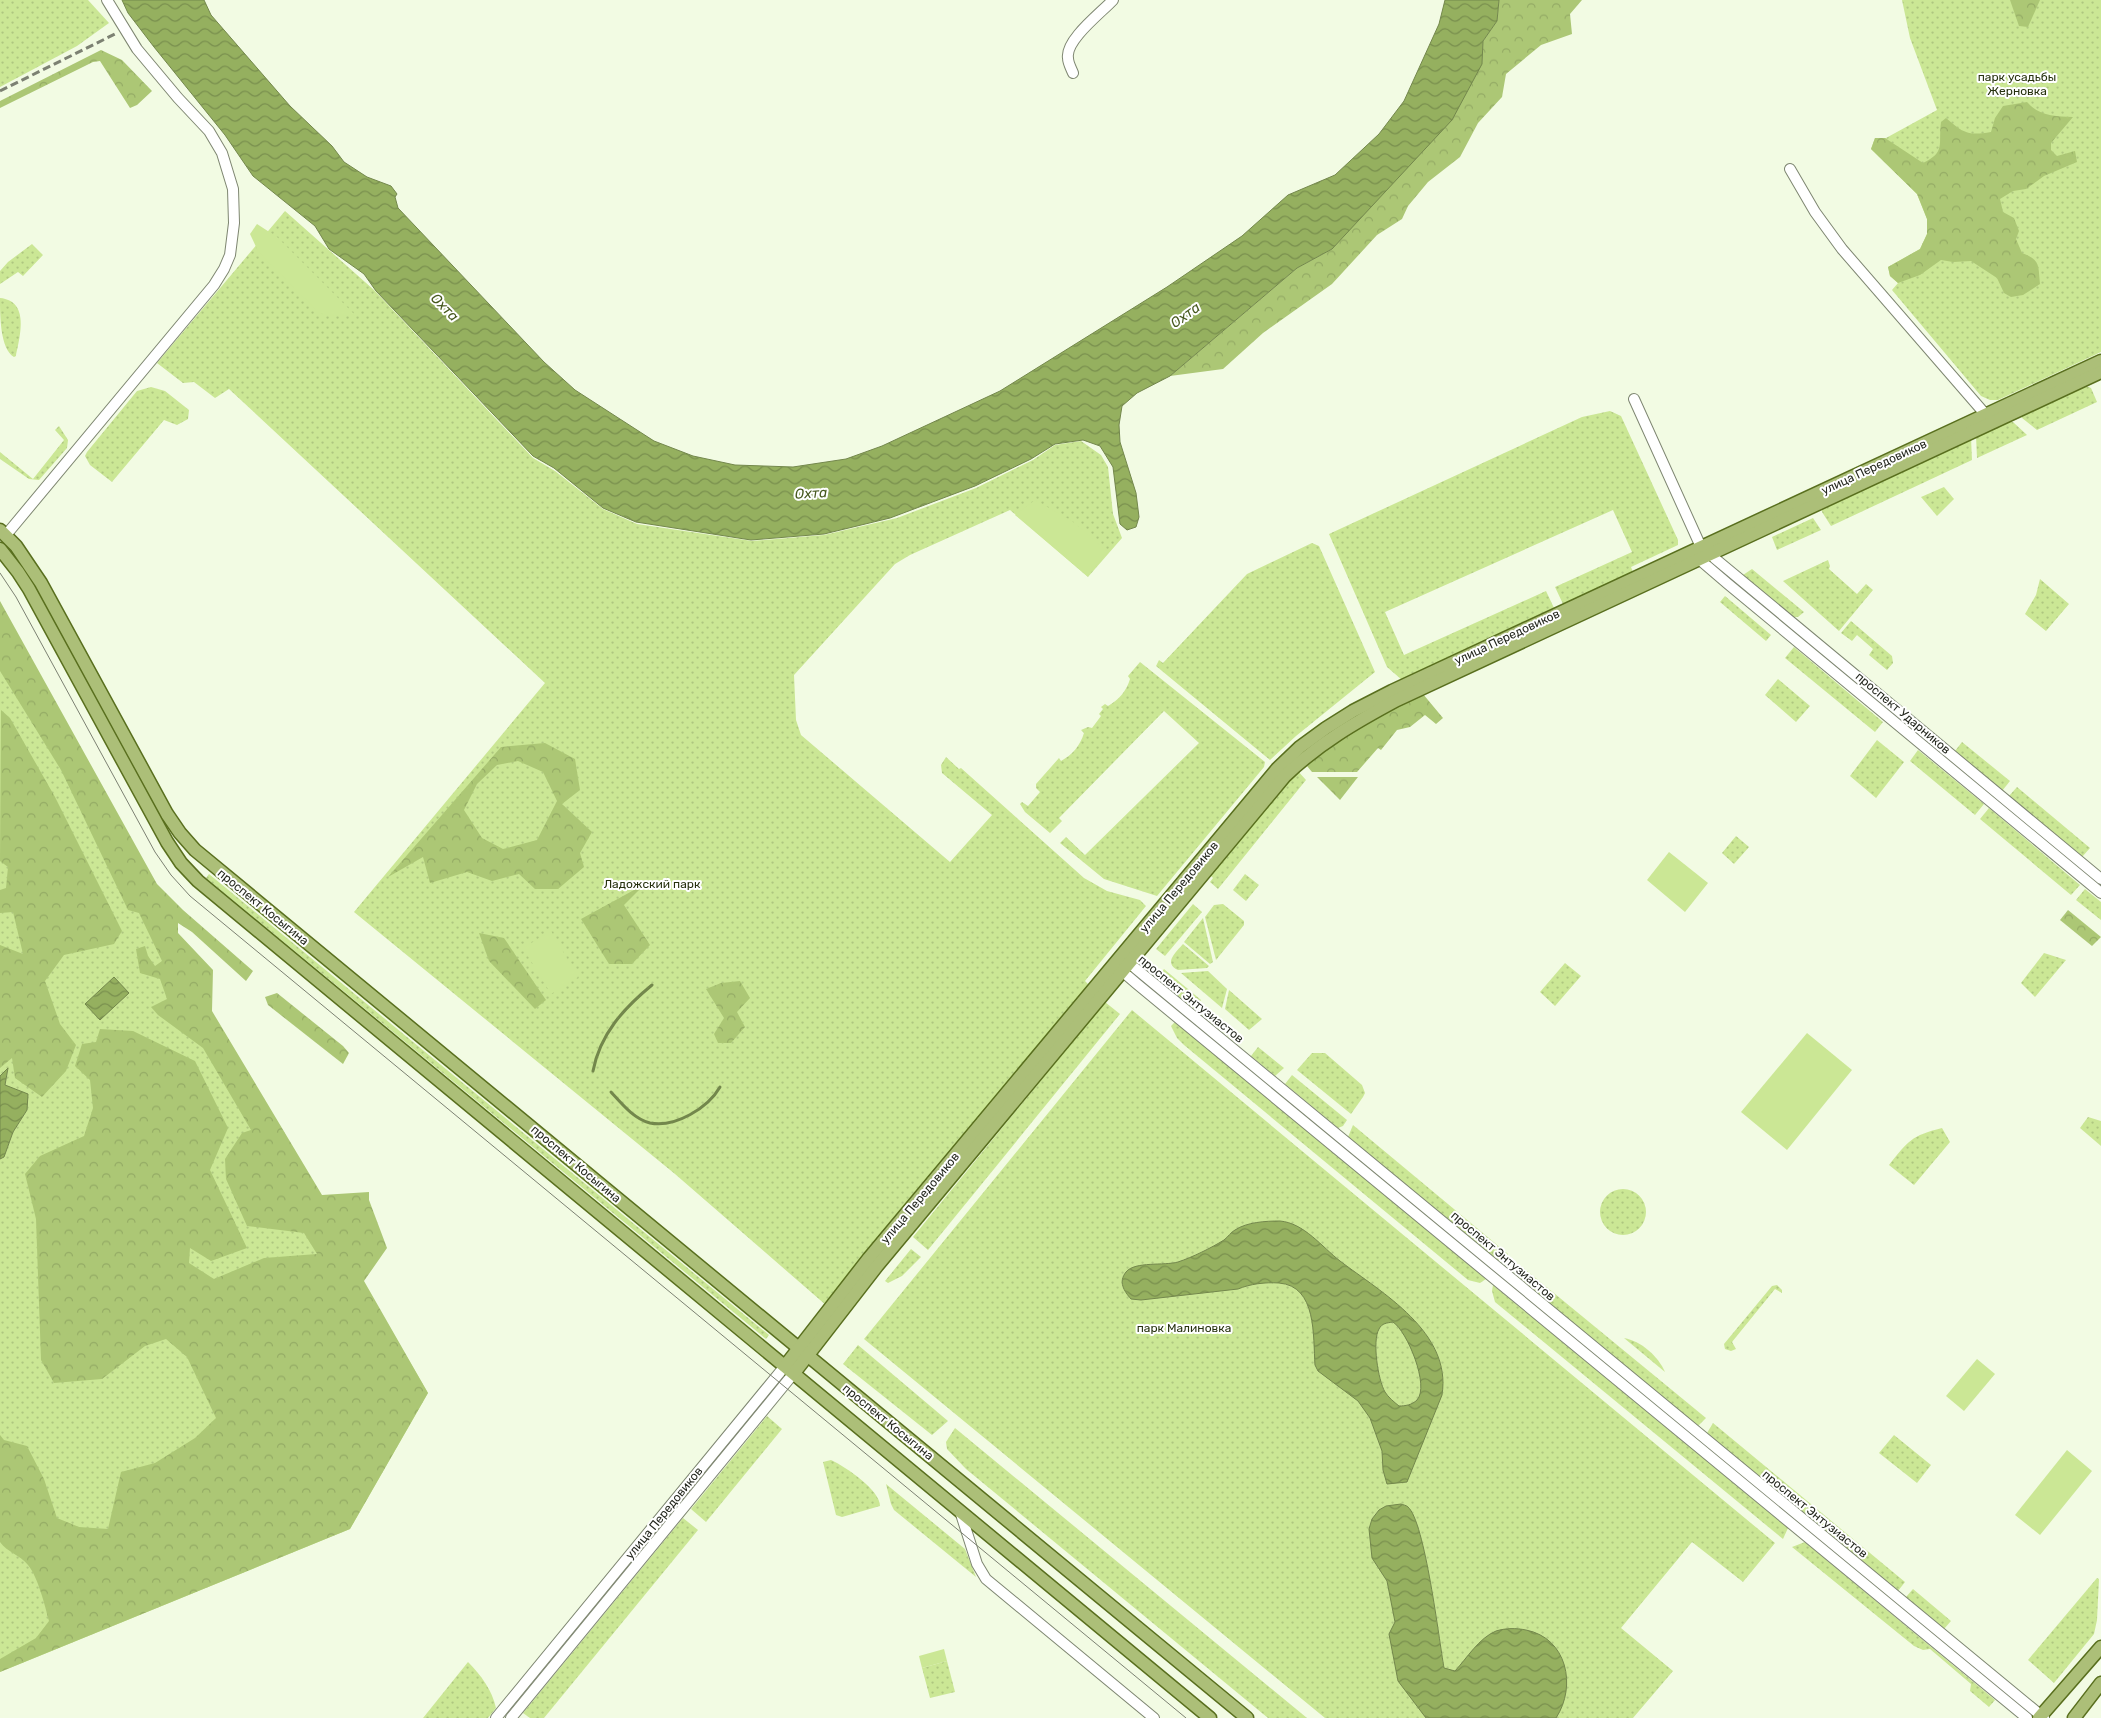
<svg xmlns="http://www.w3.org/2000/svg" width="2101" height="1718" font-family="Rubik,sans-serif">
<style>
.green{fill:url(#green-dots)}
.forest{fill:url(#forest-crowns);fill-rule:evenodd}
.pitch{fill:#cbe795}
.water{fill:url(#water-waves);stroke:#73874c;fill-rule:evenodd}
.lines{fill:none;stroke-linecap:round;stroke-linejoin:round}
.stream{stroke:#73874c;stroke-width:3}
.minor-casing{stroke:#7e8671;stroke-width:12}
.major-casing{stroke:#596f1e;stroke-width:15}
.minor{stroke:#fff;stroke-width:10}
.major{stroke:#acbf78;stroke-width:12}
.tram{stroke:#7c8172;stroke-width:1}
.rail{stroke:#7c8172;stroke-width:3;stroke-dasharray:8 4;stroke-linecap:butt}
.labels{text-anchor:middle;stroke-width:4;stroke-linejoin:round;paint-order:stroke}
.park-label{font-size:12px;fill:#26310e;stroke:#fff}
.street-label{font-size:12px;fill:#25281f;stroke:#fff}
.water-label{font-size:14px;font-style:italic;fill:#47591f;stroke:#fff}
</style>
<defs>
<pattern id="green-dots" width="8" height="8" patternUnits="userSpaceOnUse" patternTransform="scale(1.25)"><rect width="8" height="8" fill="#cbe795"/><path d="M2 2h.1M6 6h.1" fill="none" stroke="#aec680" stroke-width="1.8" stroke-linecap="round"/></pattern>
<pattern id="forest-crowns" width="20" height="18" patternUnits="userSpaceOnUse" patternTransform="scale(1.25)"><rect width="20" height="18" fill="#acc775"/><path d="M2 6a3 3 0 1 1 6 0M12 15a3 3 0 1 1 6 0" fill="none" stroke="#94ab65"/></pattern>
<pattern id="water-waves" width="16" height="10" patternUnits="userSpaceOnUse" patternTransform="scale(1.25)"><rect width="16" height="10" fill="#95b05f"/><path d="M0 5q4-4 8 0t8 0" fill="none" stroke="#798f4e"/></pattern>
</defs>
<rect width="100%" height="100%" fill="#f2fbe3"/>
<!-- green -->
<g class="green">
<path d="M0,0h88l21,23 -32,23 -77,41z"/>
<path d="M1902,0h199v352l-103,48h-8l-9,-4 -89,-106 6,-7 -8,-7 -2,-9 32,-18 7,-15v-15l-10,-25 -46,-45 4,-11h11l51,-28 -27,-72z"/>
<path d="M285,211l89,79 159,168 22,13 48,38 34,15 115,17 72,-6 73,-17 79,-30 57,-28 22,-15 26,-4 20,14 7,12 5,47 9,24 -34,39 -78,-67 -100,45 -15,9 -101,111 2,45 5,15 149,127 42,-47 -50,-42 -1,-8 5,-8 13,12 2,-1 123,110 23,13 33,9 6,6 -61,75 4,4 -262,321 -152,-132 -321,-262 191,-229 -316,-294 -14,9 -21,-16 -11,1 -26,-20z"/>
<path d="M32,244l11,11 -20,21 -5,-4 -18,12v-13l8,-9z"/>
<path d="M0,298c30,3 20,38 16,58l-2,1c-14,-8 -14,-42 -14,-59z"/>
<path d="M2084,385l7,3 6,14 -60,28 -15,-12 -1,-3z"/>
<path d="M151,387l14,4 24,19 -1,9 -11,6 -13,-5 -52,62 -22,-17 -5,-9 2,-4 50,-61z"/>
<path d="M1610,411l11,5 57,124v5l-47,22 2,5 -70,32 -8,-17 77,-35 -19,-42 -228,102 19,43 142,-64 8,17 -152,72 -15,-13 -58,-133 253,-117z"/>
<path d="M2008,421l5,1 14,13 -50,23 -1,-22z"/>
<path d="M59,426l9,14 -1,8 -28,32 -10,-1 -29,-20v-7l33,27 31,-39 -9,-10z"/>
<path d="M1971,438l1,22 -141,66 -9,-14v-5z"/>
<path d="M1944,487l10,12 -17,17 -16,-19z"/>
<path d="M1813,518l8,12 -44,20 -5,-13z"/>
<path d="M1312,543l7,3 56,126 -79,64 -26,24 -114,-94 3,-6 4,3 84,-89z"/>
<path d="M1828,560l2,6 -1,3 28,25 9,-10 7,6 -34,41 -56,-50z"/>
<path d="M1752,569l52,43 -6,5h-5l-50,-42z"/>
<path d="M2040,579l29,25 -23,27 -21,-17 11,-19z"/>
<path d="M1725,596l46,39 -5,6 -46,-39z"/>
<path d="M0,608l157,321 271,464 -78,136 -350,143v-513l4,-2 9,-25 14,-22 -22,-25 3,-16 -8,7z"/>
<path d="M1851,621l41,35 1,7 -6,7 -18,-15 4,-6 -16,-14 -5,6 -11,-8z"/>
<path d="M1794,647l89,75 -8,10 -90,-74z"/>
<path d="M1140,662l125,100 -1,5 -107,129 -53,-17 -44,-36 6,-6 19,18 114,-112 -35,-32 -105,107 3,3 -12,12 -25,-21 -5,-8 2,-2 6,4 12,-14 -4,-4v-4l23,-26 2,3c11,-6 19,-15 23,-28l-3,-3 7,-3 4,1 9,-12 -2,-2 4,-5 -2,-2 4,-3 3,2c11,-6 19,-16 22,-27l-2,-3z"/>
<path d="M1778,679l32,27 -14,16 -31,-27z"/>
<path d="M1877,740l27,22 -28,36 -26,-22z"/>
<path d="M1962,742l48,39 -8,10 -47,-40z"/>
<path d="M1918,750l66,54 -9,11 -65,-54z"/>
<path d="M1297,770l9,10 -88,109 -8,-7 3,-4 -4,-4z"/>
<path d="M2017,787l73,61 -8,9 -73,-61z"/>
<path d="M1989,808l91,77 -9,10 -91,-76z"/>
<path d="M1736,836l13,11 -15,17 -12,-11z"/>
<path d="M209,874l560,461 -3,4 -560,-461z"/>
<path d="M1245,874l14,11 -13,16 -13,-11z"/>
<path d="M2085,889l16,13v18l-25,-20z"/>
<path d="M1193,904l9,8 -37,44 -9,-7z"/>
<path d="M1223,904l21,17v4l-28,35 -11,-43 9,-12z"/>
<path d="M1203,918l10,44 -3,2 -26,-22z"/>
<path d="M1183,944l26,22 -2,2 -29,2c-15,-7 -2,-18 5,-26z"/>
<path d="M2044,953l22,7 -31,37 -14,-14z"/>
<path d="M1565,963l16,13 -26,30 -15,-14z"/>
<path d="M1164,969l37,31 -7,9 -37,-31z"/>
<path d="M1208,971l19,18 -5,19 -41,-35z"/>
<path d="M1229,990l33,29 -13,11 -24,-21z"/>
<path d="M1105,1002l15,12 -192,236 -15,-13z"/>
<path d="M1132,1010l643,533 -32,39 -51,-40 -71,86 52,43 -40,47h-308l-461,-379z"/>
<path d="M1175,1022l311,257 -6,4 -12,-3 -284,-235 -7,-7 -6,-12z"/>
<path d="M1258,1047l26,21 -9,8 -24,-20z"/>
<path d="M1312,1053h13l37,32 3,8 -2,4 -12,17 -54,-44z"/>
<path d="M1292,1075l55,45 -4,6 -5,2 -53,-44z"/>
<path d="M2088,1117l13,4v25l-21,-18z"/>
<path d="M1353,1125l155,129 -8,8 -152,-125z"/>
<path d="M1942,1128l8,14 -36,43 -25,-20c20,-25 22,-29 53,-37z"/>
<circle cx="1623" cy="1212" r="23"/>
<path d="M911,1249l10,8 -19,19 -14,7 -3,-2z"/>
<path d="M1521,1266l185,152 -8,8 -183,-151z"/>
<path d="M1493,1285l295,243 -5,11 -288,-237 -3,-11z"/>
<path d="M1777,1285l5,5v3l-7,-4 -43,53 4,7 -5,2 -6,-2 -1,-5 48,-58z"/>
<path d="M1624,1338c17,3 34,18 41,34z"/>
<path d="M858,1345l90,76 -16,14 -89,-71z"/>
<path d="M767,1416l15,13 -76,93 -15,-13z"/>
<path d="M1713,1423l192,159 -7,9 -191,-158z"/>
<path d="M955,1428l352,290h-39l-302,-249 -19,-20 -1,-7z"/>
<path d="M1894,1435l37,30 -14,18 -38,-30z"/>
<path d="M831,1460c15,7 49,30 49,46l-38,11 -6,-2 -13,-53z"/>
<path d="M886,1484l79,65 11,28 -82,-67 -3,-6z"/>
<path d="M683,1518l15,12 -154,188h-14l-7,-5z"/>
<path d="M1805,1542l1,1 189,157 -6,7 -19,-16 1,-7 -41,-35 -7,1 -9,-4 -122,-99z"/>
<path d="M2097,1578l2,1 -2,41 -3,14 -40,49 -26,-23z"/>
<path d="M1913,1589l38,32 -7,8 -38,-32z"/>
<path d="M947,1661l8,31 -25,6 -8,-30z"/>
<path d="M468,1662c13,13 24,28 28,46l-8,10h-65z"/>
</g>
<!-- forest -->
<g class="forest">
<path d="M1499,0h83l-12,14 2,20 -31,11 -35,29 -4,23 -24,26 -18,34 -32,25 -20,24 -6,13 -25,16 -45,49 -69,49 -40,36 -53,7 127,-108 35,-19 150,-185 1,-23 14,-20z"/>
<path d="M2010,0h30l-12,27 -9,-1z"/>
<path d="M101,50l21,10 30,31 -15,14 -7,3 -30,-47 -7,1 -93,46v-7z"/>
<path d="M2027,102c12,14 28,14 46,15l-22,26v7l6,6 18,-5 2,11 -33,14 -18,13 -13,2 -13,8 3,13 11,6 5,13 -3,8 6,14c19,7 16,13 18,31l-17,11 -12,2 -7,-4 -7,-15 -26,-17 -18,1 -12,-2 -21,15 -22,8 -8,-7 -2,-9 32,-18 7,-15v-15l-10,-25 -46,-45 4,-11h10l38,25c23,-11 15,-18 18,-41l5,-4c17,15 22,18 45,14l4,-14 8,-12z"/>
<path d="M0,601l157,283 26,26 70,61 -7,10 -54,-49 -14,-9v10l35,37 -1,41 110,184 47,-3v8l18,48 -23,33 64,112 -78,136 -350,143v-13l36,-21 13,-17c-4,-15 -11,-44 -21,-56 -8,-10 -21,-13 -28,-23v-107l4,5 23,6 17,33 13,39 22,9 29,2 13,-57 34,-9 40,-25 21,-20 -29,-61 -21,-18 -21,7 -43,33 -48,4 -13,-23 -5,-141 -11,-45 15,-18 44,-20 9,-28 -3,-28 -15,-14 7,-22 14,-2 4,-13 33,2 62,30 33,67 -18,42 37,78 -36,13 -21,-13 -1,15 25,16 50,-21 53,-4 -13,-21 -57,-7 -21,-47 -1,-20 17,-26 9,-3 -48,-82 -45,-33 -7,-8 16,-8 -7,-20 -20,-6 -4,-24 9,-3 3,10 7,10 7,-5 -23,-48 -11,-3 -67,-140 -61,-99z"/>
<path d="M1423,694l20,24 -7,6 -11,-9 -15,12 -13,3 -16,20 -3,-2 -21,24h-45l-5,-6 6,-6 -1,-2 48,-34z"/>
<path d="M1,710l9,8 45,79 67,134 -8,13 -50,11 -19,26 15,43 16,21 -10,26 -24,26 -27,-19 -3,-20 -12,10v-123l23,9 -10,-42 -13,1v-23l6,-2 2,-21 -8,-6z"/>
<path d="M545,743l30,16 5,31 -18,14 30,28 -12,21 4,14 -26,22h-23l-16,-15 -27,7 -25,-9 -37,11 -7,-26 -35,20 113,-130zM518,761l25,11 14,29 -20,39 -34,9 -21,-11 -18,-28 13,-26 20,-19z"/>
<path d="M1317,777h41l-18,23z"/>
<path d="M645,884l-21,21 26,40 -18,19h-23l-28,-45z"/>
<path d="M2068,910l33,27 -9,9 -32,-26z"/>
<path d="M479,933l25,5 42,62 -11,9 -46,-48z"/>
<path d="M740,981l10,17 -13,14 8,15 -14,16h-13l-4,-9 10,-16 -18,-29 15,-6z"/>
<path d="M277,993l66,53 6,7 -6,11 -75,-59 -3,-8z"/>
</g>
<!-- pitch -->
<g class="pitch">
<path d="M257,224l20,13 78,78 -28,1 -9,-4 -60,-61 -8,-17z"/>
<path d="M1035,500l37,21 36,31 -21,24 -72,-61z"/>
<path d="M1669,852l39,31 -23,29 -38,-32z"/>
<path d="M551,931l27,46 -27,17 -28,-46z"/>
<path d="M1807,1033l45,37 -65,80 -46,-38z"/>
<path d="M1977,1359l18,15 -31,37 -18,-15z"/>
<path d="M2067,1450l25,21 -52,64 -25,-20z"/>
<path d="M944,1649l3,12 -25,7 -3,-12z"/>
</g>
<!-- water -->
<g class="water">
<path d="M122,0h82l7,15 79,91 42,40 12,16 23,15 24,9 6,8 -2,3 3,11 146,154 31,28 79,51 39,15 42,9 58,2 53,-8 36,-13 118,-55 167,-104 75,-51 46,-41 47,-20 44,-41 25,-33 35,-77 6,-24h54l-2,21 -14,20 -1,23 -30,56 -120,129 -35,19 -127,108 -33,17 -15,13 -3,19 1,17 16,51 3,24 -3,10 -9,3 -7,-6 -7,-57 -13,-21 -17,-6 -28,4 -24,15 -56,27 -85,32 -66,16 -73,6 -115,-18 -33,-14 -49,-40 -21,-12 -157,-165 -12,-17 -35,-25 -14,-23 -62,-50 -28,-41 -71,-88 -26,-34z"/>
<path d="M114,977l15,16 -29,27 -15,-16z"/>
<path d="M8,1068l-3,17 23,9 -1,16 -14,22 -9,25 -4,2v-83z"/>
<path d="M1280,1221c24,2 42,26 60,40 42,32 112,71 102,134l-35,87 -20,2 -4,-14 -1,-19 -12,-33 -12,-17 -40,-30 -3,-6c-2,-29 2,-79 -36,-82 -14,-1 -29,1 -41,6l-97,11 -10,-1c-7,-8 -13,-17 -5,-27 9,-11 38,-6 52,-10 15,-5 33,-14 46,-22 4,-3 7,-8 11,-10 12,-8 31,-9 45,-9zM1393,1322c14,9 37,64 24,78 -5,5 -12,6 -18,6 -5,-4 -11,-9 -14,-14 -7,-12 -13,-51 -6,-63 3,-6 8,-6 14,-7z"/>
<path d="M1401,1504c2,1 5,1 7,3 17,15 31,133 36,161l11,3c12,-13 24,-33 41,-40 10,-3 20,-3 30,-1 41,8 51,56 30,88h-130l-28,-37 -9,-47 6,-12 -8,-41 -15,-23 -3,-29 3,-10 7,-9 7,-4z"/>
</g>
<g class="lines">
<!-- stream -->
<g class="stream">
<path d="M593,1071c7,-37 31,-63 59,-86"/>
<path d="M611,1092c11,12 23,27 39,31 25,5 58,-15 70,-36"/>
</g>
<!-- minor casing -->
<g class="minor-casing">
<g id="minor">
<path d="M1073,73c-2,-5 -5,-10 -5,-15 -3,-18 34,-46 45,-58"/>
<path d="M1790,169l25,43 27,37 144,166"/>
<path d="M1634,399l67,148 400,332"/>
<path d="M6,535l208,-250 10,-16 6,-14 4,-32 -1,-34 -11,-36 -13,-22 -31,-33 -41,-49 -30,-49"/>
<path d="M1701,553l-1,7 28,24 373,309"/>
<path d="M1121,962l8,1 915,755"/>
<path d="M1120,966l3,6 14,12 890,734"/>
<path d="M960,1511l17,53 9,15 168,139"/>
<path d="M496,1718l289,-352"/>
<path d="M511,1718l283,-345"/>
</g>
</g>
<!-- major casing -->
<g class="major-casing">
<g id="major">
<path d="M0,530l16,16 25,37 126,231 13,19 15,17 1052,868"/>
<path d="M0,549l18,23 11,17 138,253 14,21 17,18 1012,837"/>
<path d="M785,1366l84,-108 408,-489 23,-22 26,-19 27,-17 39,-20 709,-330"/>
<path d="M794,1373l83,-107 408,-490c33,-32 71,-54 112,-76l704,-328"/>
<path d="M2039,1718l62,-71"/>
<path d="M2074,1718l27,-35"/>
</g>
</g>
<!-- minor -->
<use href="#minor" class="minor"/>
<!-- major -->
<use href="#major" class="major"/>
<!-- tram -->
<path class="tram" d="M0,573l16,24 139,255 16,23 19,21 996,822"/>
<!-- rail -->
<path class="rail" d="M0,91l115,-57"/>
</g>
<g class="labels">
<!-- park labels -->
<g class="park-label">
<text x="2017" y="81">парк усадьбы<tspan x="2017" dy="14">Жерновка</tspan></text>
<text x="652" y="888">Ладожский парк</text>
<text x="1184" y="1332">парк Малиновка</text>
</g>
<!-- street labels -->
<g class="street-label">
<text transform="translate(1874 467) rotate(-25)" y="4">улица Передовиков</text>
<text transform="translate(1507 637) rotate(-25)" y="4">улица Передовиков</text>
<text transform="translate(1903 713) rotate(40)" y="4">проспект Ударников</text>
<text transform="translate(1179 887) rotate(-50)" y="4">улица Передовиков</text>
<text transform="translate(263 907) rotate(39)" y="4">проспект Косыгина</text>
<text transform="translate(1191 999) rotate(39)" y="4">проспект Энтузиастов</text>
<text transform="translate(576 1164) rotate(40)" y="4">проспект Косыгина</text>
<text transform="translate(920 1198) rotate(-50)" y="4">улица Передовиков</text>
<text transform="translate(1503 1256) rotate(40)" y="4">проспект Энтузиастов</text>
<text transform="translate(888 1422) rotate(39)" y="4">проспект Косыгина</text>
<text transform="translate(664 1513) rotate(-51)" y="4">улица Передовиков</text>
<text transform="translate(1815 1514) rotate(39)" y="4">проспект Энтузиастов</text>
</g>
<!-- water labels -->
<g class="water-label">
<text transform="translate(445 307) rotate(45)" y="5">Охта</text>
<text transform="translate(1185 315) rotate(-36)" y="5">Охта</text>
<text transform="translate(811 493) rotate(-3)" y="5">Охта</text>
</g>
</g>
</svg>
